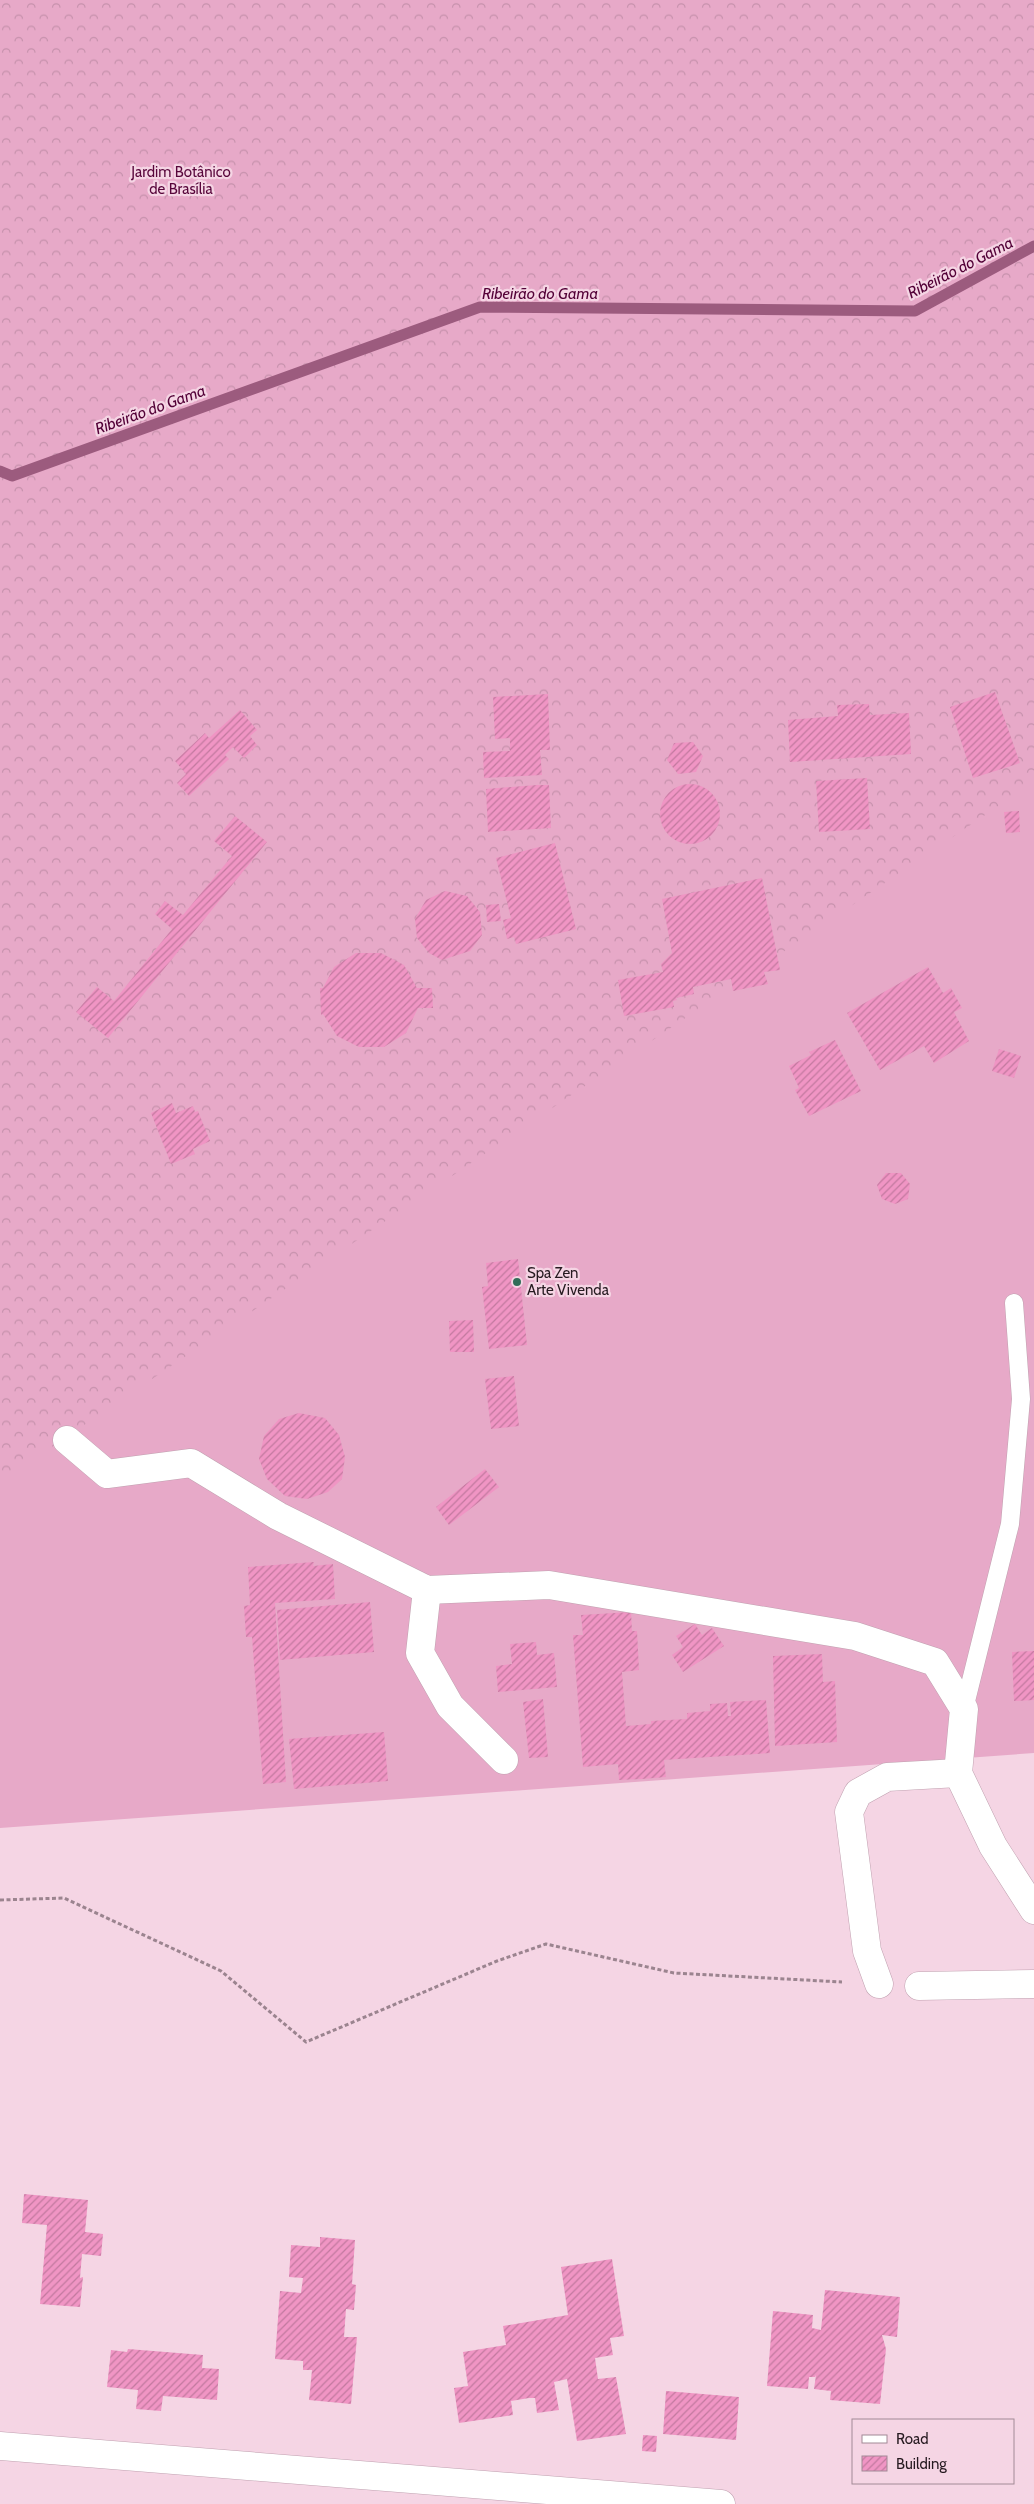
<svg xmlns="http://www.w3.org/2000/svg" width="1034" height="2504" font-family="Cabin,sans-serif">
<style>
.grass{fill:#e7a9c8}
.forest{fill:url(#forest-crowns)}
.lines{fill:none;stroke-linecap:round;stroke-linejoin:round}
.stream{stroke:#9c5b7e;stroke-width:11}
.building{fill:url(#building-hatch)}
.service-casing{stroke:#c0a1b0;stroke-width:19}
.minor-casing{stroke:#c0a1b0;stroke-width:29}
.path{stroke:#9b848f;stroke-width:3;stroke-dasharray:4 2.5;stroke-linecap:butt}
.service{stroke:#fff;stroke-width:18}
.minor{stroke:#fff;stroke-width:28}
.poi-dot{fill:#316d58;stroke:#f5d5e4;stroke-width:2}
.labels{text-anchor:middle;stroke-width:4.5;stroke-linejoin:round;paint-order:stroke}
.park-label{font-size:15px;fill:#58063b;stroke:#f5d5e4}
.poi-label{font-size:15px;fill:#261a20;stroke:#f5d5e4;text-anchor:start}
.water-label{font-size:16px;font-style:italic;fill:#530137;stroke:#f5d5e4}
</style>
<defs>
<pattern id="forest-crowns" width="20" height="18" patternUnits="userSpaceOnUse" patternTransform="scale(1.25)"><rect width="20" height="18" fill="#e7a9c8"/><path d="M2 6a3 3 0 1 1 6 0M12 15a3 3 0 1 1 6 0" fill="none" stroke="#c691ac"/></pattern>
<pattern id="building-hatch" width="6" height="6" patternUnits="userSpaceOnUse" patternTransform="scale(1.25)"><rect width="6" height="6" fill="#f095c4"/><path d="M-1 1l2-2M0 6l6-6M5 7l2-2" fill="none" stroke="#c2799f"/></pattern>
</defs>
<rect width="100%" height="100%" fill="#f5d5e4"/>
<!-- grass -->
<path class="grass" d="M1034,776v977l-1034,75v-1017z"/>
<!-- forest -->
<path class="forest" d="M0,0h1034v782l-1034,700z"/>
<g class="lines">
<!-- stream -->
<path class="stream" d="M0,471l12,5 468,-169 435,4 119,-65"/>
</g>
<!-- building -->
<g class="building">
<path d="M995,692l25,71 -47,15 -23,-71z"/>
<path d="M548,694l2,56h-10l2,25 -58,3 -1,-26 27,-1v-13l-15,1 -2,-42z"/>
<path d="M869,704l1,11 39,-2 2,41 -121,8 -2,-42 50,-4 -1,-11z"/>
<path d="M240,710l17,20 -7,6 7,9 -13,13 -11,-11 -8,8 4,4 -40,37 -12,-13 9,-9 -11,-13 30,-28 4,5z"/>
<path d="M693,742l10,14 -7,16 -18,2 -11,-14 7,-17z"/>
<path d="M867,778l3,51 -51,3 -3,-51z"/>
<circle cx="690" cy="814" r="30"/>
<path d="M537,785h12l2,43 -63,4 -2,-43z"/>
<path d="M1019,811l1,21 -14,1 -2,-21z"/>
<path d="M235,816l32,26 -159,196 -32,-26 21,-25 17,14 58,-72 -17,-15 10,-13 18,14 49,-59 -18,-15z"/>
<path d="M555,843l21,86 -60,15 -2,-7 -7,2 -4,-19 8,-2 -15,-60z"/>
<path d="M762,878l18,92 -16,2 4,12 -35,7 -2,-12 -38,8 1,7 -18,4 1,2 -4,1 1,6 -50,9 -6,-36 45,-8 -2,-8 11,-11 -10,-54z"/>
<path d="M445,891l22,5 13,16 2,23 -12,16 -28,9 -13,-7 -12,-15 -2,-19 11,-19z"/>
<path d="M499,904l2,17 -14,1 -1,-17z"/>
<path d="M356,953h25l23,12 13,23h15l1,20h-15l-12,25 -22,14h-25l-22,-11 -14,-22 -2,1 -1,-27h3l11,-21z"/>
<path d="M928,967l15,26 8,-5 11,20 -8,4 15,29 -35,22 -10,-17 -44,24 -33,-57z"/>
<path d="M835,1040l26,51 -52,25 -14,-26 4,-2 -10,-22 22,-11 -2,-3z"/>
<path d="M999,1049l22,7 -7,22 -22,-7z"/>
<path d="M172,1103l4,10 17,-7 2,6 3,-1 12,30 -17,8 2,5 -24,10 -20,-51z"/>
<path d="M886,1173h15l9,11 -2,15 -13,5 -13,-5 -5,-14z"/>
<path d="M518,1259l9,86 -38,4 -7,-62 6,-1 -2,-23z"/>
<path d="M473,1320l1,32h-24l-1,-31z"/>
<path d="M514,1376l5,50 -28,3 -6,-50z"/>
<path d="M299,1413l26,5 14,17 6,22 -3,22 -14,13 -21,7 -22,-3 -18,-17 -8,-20 5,-23 15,-17z"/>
<path d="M485,1469l14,18 -50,38 -13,-18z"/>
<path d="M314,1562l-1,4 20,-2 2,35 -60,4 11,179 -23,2 -11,-147h-6l-2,-31 6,-1 -2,-38z"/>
<path d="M370,1602l4,50 -94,8 -3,-50z"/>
<path d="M631,1612l1,19h5l2,39 -17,2 4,54 25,-2v-3l36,-2v-6l23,-2v-7l17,-1 1,13h3l-1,-14 36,-2 4,53 -106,7 2,17 -24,2 -23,1 -1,-16 -35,3 -10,-132h10l-2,-20z"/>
<path d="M695,1624l7,11 10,-7 12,18 -41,26 -11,-17 11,-8 -7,-11z"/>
<path d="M536,1642l1,13 17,-2 3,34 -59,5 -2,-26 16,-2 -2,-20z"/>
<path d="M1034,1651v49l-20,1 -2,-49z"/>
<path d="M822,1654l1,28 12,-1 2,61 -62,4 -2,-90z"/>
<path d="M543,1699l5,58 -19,1 -6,-56z"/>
<path d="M384,1732l4,49 -94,8 -5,-50z"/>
<path d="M24,2194l64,6 -3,32 18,2 -2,22 -19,-2 -2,24 3,-1 -3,30 -40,-3 7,-79 -25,-2z"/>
<path d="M320,2237l35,3 -3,44 4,1 -2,25 -8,-1 -2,28h13l-6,67 -42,-4 3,-30h-9v-9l-28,-2 5,-68 21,2 2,-15 -14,-1 2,-32 29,2z"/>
<path d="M612,2259l12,77 -14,2 3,17 -18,3 3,21 18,-2 10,57 -49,7 -10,-62 -13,3 5,28 -22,3 -2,-15h-6l-18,3 2,14 -54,8 -5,-35 14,-2 -5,-34 43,-7 -3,-19 65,-11 -7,-48z"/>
<path d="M825,2290l75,7 -3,40 -15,-2 4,14 -6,55 -50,-4 1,-9 -17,-2 2,-14 -1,2h-6l-1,12 -41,-3 6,-75 40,4 -1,13 9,2z"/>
<path d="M128,2349l75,6 -1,13 17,1 -2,31 -54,-4 -2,15 -25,-2 2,-19 -31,-3 4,-37 16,2z"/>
<path d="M666,2391l73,6 -3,43 -73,-6z"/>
<path d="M643,2435l14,1 -1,16 -14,-1z"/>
</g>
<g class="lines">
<!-- service casing -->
<g class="service-casing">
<path id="service" d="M964,1709l46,-185 11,-125 -7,-96"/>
</g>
<!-- minor casing -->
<g class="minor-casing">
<g id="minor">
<path d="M67,1440l40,34 84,-11 87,53 149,74 122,-5 306,51 80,26 29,47 -6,64 35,73 41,64"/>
<path d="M427,1590l-7,63 30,53 54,54"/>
<path d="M879,1984l-12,-33 -18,-139 9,-19 29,-16 71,-4"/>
<path d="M919,1986l115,-2"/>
<path d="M0,2446l721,58"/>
</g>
</g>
<!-- path -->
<path class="path" d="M0,1900l64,-2 157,73 85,71 191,-81 49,-17 128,29 168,9"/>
<!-- service -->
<use href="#service" class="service"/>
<!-- minor -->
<use href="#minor" class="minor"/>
</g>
<!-- markers -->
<circle class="poi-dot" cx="517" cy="1282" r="5"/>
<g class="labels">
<!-- park labels -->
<g class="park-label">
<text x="181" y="177">Jardim Botânico<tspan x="181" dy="17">de Brasília</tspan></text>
</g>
<!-- poi labels -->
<g class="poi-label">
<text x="527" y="1278">Spa Zen<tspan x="527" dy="17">Arte Vivenda</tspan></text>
</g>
<!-- water labels -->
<g class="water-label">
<text transform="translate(960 267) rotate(-27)" y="6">Ribeirão do Gama</text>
<text x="540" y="299">Ribeirão do Gama</text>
<text transform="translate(150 409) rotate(-20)" y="6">Ribeirão do Gama</text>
</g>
</g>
<!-- legend -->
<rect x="852" y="2419" width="162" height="65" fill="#f5d5e4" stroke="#a28a96"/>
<rect x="862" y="2435" width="25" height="8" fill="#ffffff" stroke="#a28a96"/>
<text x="896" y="2444" font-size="15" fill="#261a20">Road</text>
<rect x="862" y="2456" width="25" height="15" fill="url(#building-hatch)" stroke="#a28a96"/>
<text x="896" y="2469" font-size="15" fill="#261a20">Building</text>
</svg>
